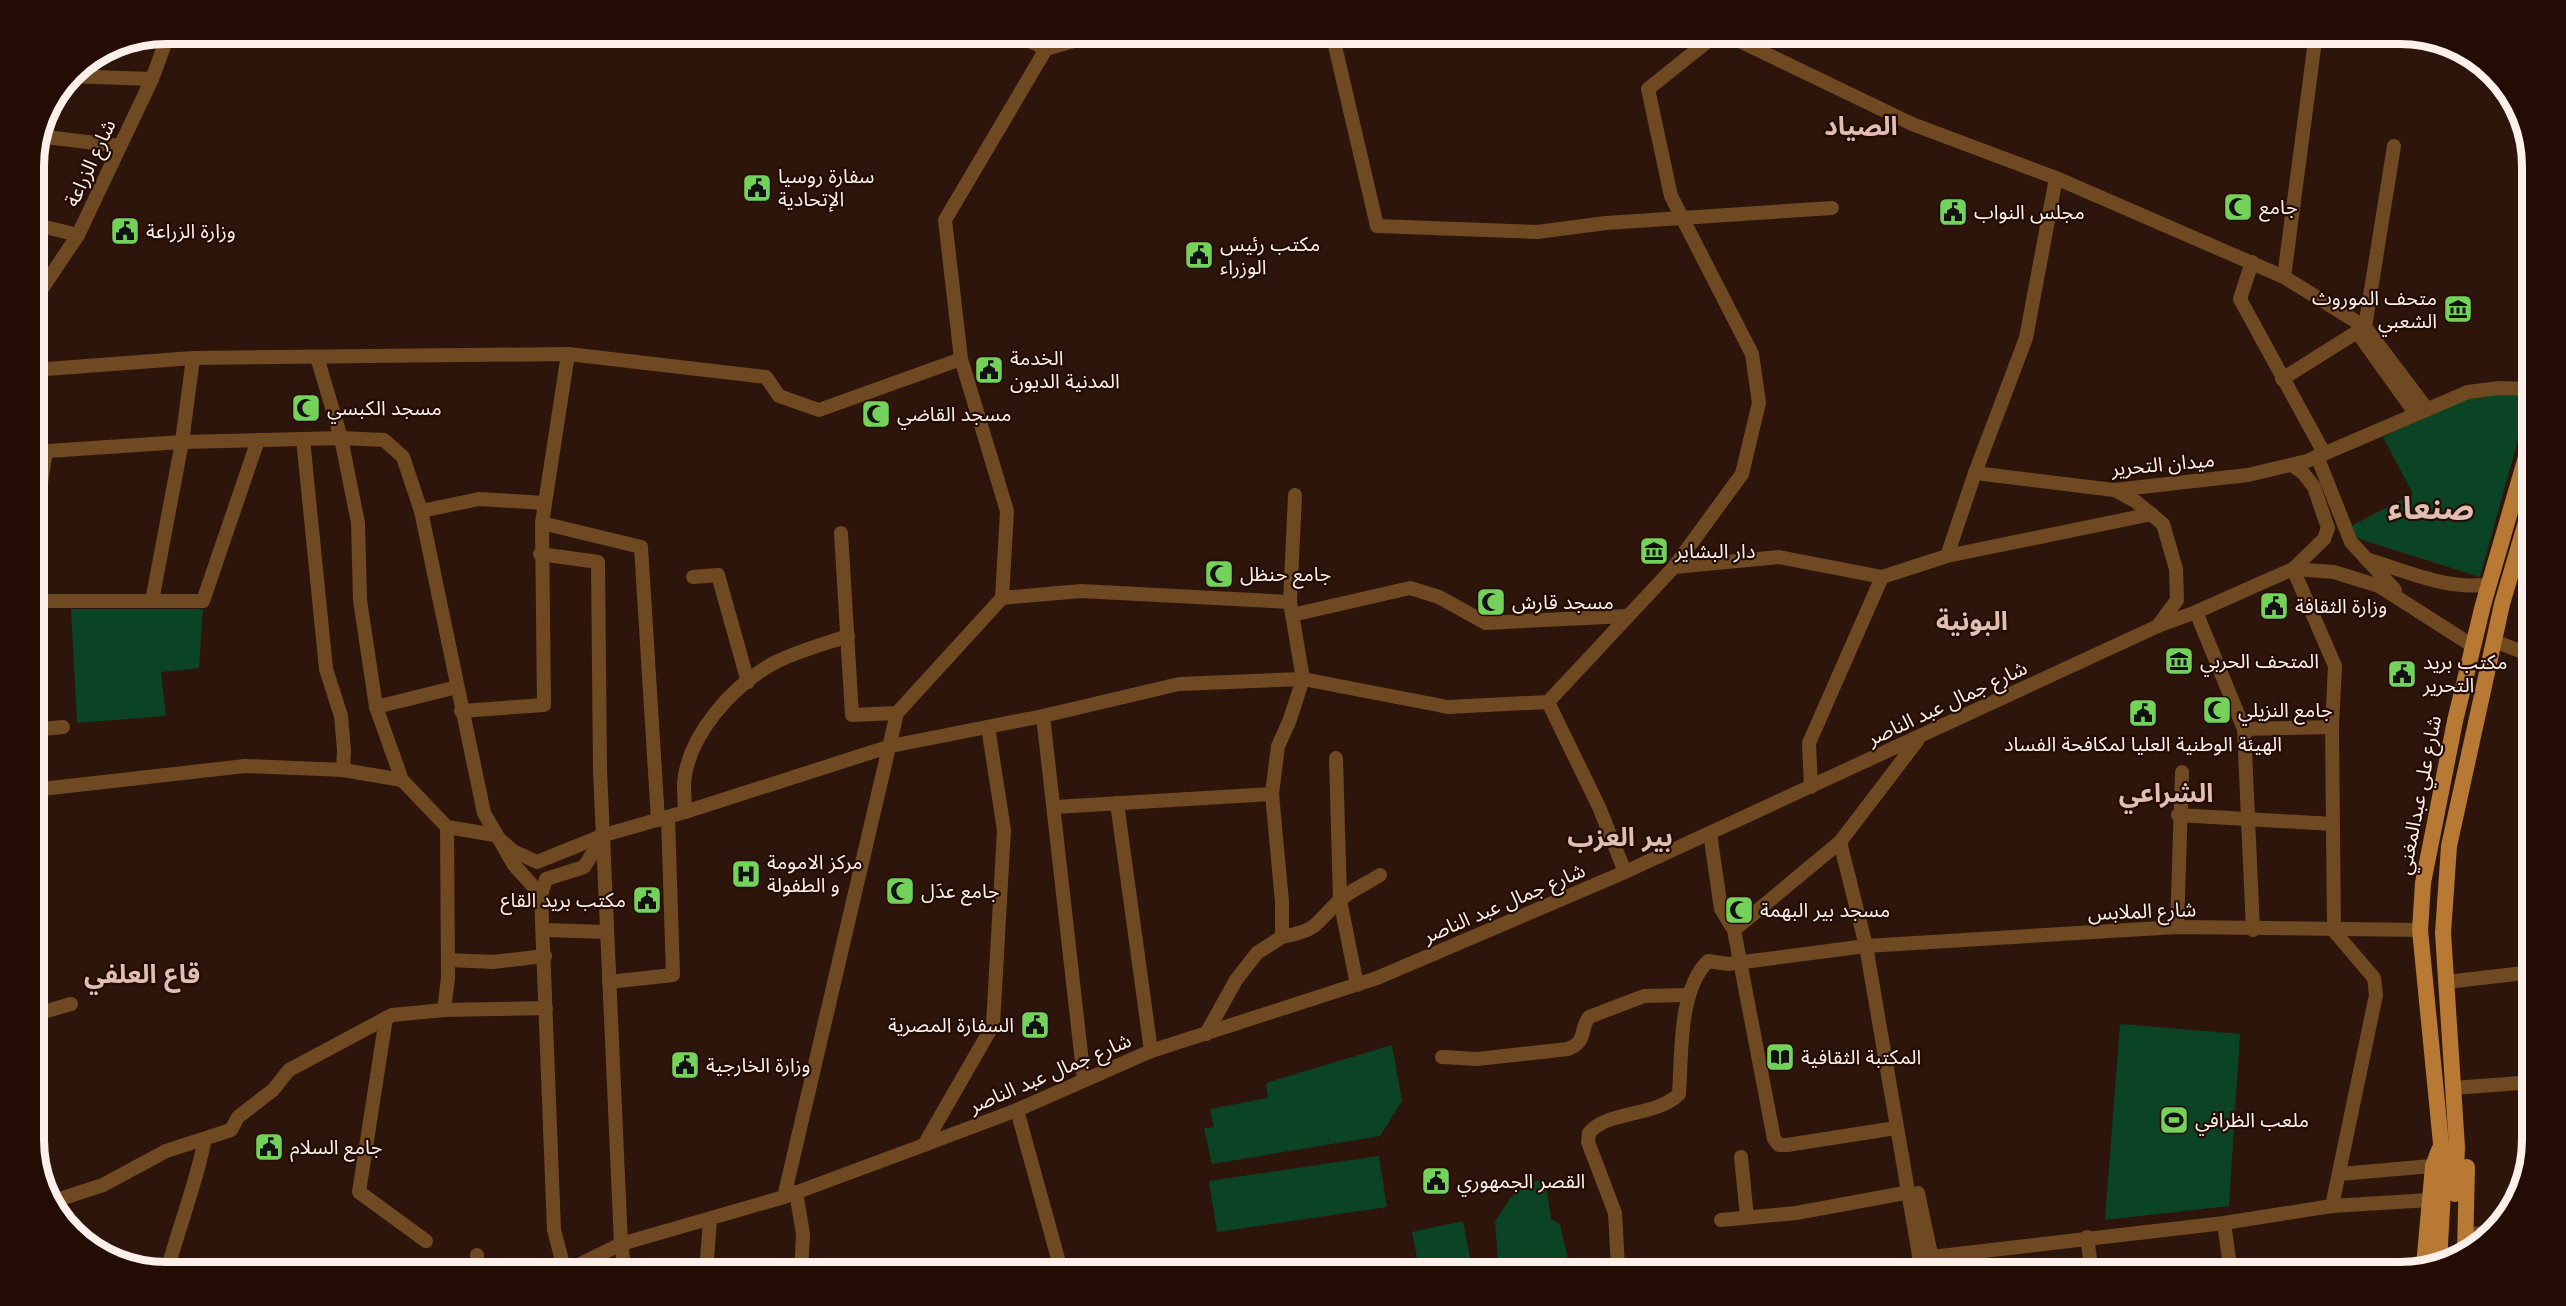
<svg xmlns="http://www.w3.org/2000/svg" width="2566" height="1306" font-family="Montserrat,'Noto Sans Arabic',sans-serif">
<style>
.green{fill:#0b4325}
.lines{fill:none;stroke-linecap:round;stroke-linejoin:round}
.minor{stroke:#6f4921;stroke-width:14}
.major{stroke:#b77934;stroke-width:16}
.labels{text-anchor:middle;stroke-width:4.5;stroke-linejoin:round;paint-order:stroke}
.street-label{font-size:20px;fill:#fdefea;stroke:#230c04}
.poi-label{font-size:20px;fill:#fdefea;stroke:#230c04;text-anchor:start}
.district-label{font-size:26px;font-weight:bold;fill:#e0beb1;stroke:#230c04}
.town-label{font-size:32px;font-weight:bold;fill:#e0beb1;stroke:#230c04}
.rim{fill:none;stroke:#fdefea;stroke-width:8}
</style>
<rect width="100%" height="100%" fill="#2d150c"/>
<!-- green -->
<g class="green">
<path d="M2499,391l31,5 -50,181 -121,-38 -10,-12 64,-33 -30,-57 82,-40z"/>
<path d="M71,609h132l-4,59 -38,4 5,44 -89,7z"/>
<path d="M2120,1024l120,10 -11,172 -124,14z"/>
<path d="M1392,1045l10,56 -22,35 -168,28 -8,-36 10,-1 -4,-18 58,-11 -2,-15z"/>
<path d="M1379,1156l8,51 -170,25 -8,-51z"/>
<path d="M1545,1179l6,40 9,5 11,49h-72l-4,-51 15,-24 17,-15z"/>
<path d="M1463,1221l10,52h-53l-8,-41z"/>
</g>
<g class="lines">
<!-- minor -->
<g class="minor">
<path d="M1013,33l33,16 55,-16"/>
<path d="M1332,33l45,193 160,6 69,-9 226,-15"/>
<path d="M1723,33l189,91 144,54 228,99 81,50 62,82"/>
<path d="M2289,33l27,3"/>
<path d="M69,76l83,3"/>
<path d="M38,136l82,10"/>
<path d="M33,224l45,11"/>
<path d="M2252,262l-12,37 84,154"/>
<path d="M2284,277l32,-244"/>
<path d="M33,302l45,-67 74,-156 17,-46"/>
<path d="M2357,332l58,81"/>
<path d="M317,357l24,81 17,85 2,77 16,107 26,73 45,47 48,8 18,16 24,11 67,-27 81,-23 206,-66 152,-30 136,-32 124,-5 145,28 100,-5 126,-135 105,-10 103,20 65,-21 205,-42"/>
<path d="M33,370l160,-12 375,-4 198,23 13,19 40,14 142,-51"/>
<path d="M2282,379l83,-52 29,-181"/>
<path d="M303,439l23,230 15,47 3,34 -1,20"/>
<path d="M33,452l149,-10 159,-4 43,2 19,17 18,54 63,302 30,52 27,30"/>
<path d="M2317,456l34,86 44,48"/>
<path d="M2292,465l12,9 10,13 14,41 -4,11 -31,30 42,97 -3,61 2,204 40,47 2,17 -44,211"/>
<path d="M1975,473l139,17 134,-15 59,-14 161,-69 31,-4 34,1"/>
<path d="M2115,490l20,11 28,23 13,45 1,31 -19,26"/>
<path d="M421,511l58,-12 66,4"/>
<path d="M542,523l99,24 17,273"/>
<path d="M841,533l11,182 45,-2"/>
<path d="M33,534l13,-83"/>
<path d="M540,554l58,8 2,208 21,474 4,29"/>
<path d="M1947,556l28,-83 51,-135 30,-160"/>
<path d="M2366,559c40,12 82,32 124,25"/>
<path d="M1674,567l68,-93 17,-71 -7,-49 -81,-158 -23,-107 70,-56"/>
<path d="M693,577l25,-2 30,107"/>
<path d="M1002,598l79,-7 209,11 13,77 -14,43 -11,24 -6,48 10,108v35l-25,16 -21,27 -30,54"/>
<path d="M33,601h170l55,-161"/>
<path d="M152,601l30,-159 11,-84"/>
<path d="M1290,602l5,-107"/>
<path d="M2196,612l48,117 9,201"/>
<path d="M1292,615l118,-27 29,9 47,26 141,-7"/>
<path d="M2494,641l39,15"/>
<path d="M1548,702l51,105 26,65"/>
<path d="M376,707l81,-20"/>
<path d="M461,711l83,-6 -2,-182 26,-169"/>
<path d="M1043,716l41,364"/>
<path d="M2244,729l88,-2"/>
<path d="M33,730l30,-3"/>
<path d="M1336,758l4,142 17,85"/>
<path d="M1811,787l-2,-44 73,-166"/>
<path d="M33,790l212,-24 98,4 59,10"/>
<path d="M1117,803l34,248"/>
<path d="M1055,807l217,-13"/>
<path d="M685,812c0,-9 -1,-19 -1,-28 3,-48 49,-99 90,-121 23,-12 50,-19 74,-27"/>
<path d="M2178,815l155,9"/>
<path d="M1710,833l11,76 13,21 40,209 5,6h8l109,-17"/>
<path d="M1840,842l26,104 56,327"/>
<path d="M2177,927l5,-155"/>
<path d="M544,930l63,2"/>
<path d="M1734,930l106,-88 77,-101"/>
<path d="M1282,937c39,-8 31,-12 58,-37 11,-10 28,-17 40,-25"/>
<path d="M448,960l45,2 52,-6"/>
<path d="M609,982l64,-7 -5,-158"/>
<path d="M2446,982l87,-10"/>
<path d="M444,1010l4,-32 -1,-151"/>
<path d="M33,1015l38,-11"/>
<path d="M386,1018l-27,174 67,49"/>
<path d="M1442,1057l35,2 91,-10c20,-8 11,-19 21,-32l55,-21 43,-1"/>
<path d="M2453,1088l80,-6"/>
<path d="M1017,1110l45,163"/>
<path d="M924,1145l69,-120 11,-195 -16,-103"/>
<path d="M1741,1157l6,60"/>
<path d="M2340,1174l103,-9"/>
<path d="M796,1192l7,42 -2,39"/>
<path d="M1918,1193l17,80"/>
<path d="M784,1197l113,-484 105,-115 5,-87 -46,-152 -16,-139 101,-171 -1,-16"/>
<path d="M51,1202l52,-17 63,-34 65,-21 7,-13 35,-27 16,-20 103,-55 52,-5 102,-2"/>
<path d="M1721,1220l75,-7 114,-21"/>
<path d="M2224,1223l7,50"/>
<path d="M2467,1234l23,-1"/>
<path d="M2087,1237l5,36"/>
<path d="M477,1255l1,18"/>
<path d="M1932,1257l292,-34 108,-17 98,-6"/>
<path d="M167,1271c12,-44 29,-87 38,-132"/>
<path d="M565,1272l-11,-42 -13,-335 5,-16 38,-12 20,-32"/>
<path d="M562,1273l59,-29 163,-47 140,-52 93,-35 134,-59 226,-73 248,-106 533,-246 38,-14 97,-43 41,3 45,14 94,60"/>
<path d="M706,1273l4,-53"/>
<path d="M1660,1273l-2,-8 -36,4 -4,-2 -3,-54 -27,-71 1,-9c19,-23 67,-16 90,-39 3,-40 -1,-103 29,-133l20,3 138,-18 311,-19 243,3"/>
<path d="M2330,1273l94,-10"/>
</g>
<!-- major -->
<g class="major">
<path d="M2455,1194l2,-47 -14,-214 6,-87 53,-242 31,-106"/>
<path d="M2465,1253l2,-86"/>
<path d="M2439,1262l5,-88 -24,-244 3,-47 32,-162 28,-116 50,-172"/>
<path d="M2424,1266l9,-100 6,-16"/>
</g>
</g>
<!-- icons -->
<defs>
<g id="civic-square" transform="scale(1.5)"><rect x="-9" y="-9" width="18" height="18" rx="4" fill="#74d25b" stroke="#230c04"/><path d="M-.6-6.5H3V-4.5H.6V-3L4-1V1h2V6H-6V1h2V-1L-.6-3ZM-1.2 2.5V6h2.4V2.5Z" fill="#111"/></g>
<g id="mosque-square" transform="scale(1.5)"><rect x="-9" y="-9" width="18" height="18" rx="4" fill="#74d25b" stroke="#230c04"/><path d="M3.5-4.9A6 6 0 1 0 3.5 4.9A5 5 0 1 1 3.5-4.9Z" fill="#111"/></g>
<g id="museum-square" transform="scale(1.5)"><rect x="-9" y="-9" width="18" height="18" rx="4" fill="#74d25b" stroke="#230c04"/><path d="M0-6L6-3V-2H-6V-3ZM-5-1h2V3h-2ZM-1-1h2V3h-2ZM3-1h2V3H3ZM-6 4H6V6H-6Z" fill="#111"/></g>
<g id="hospital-square" transform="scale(1.5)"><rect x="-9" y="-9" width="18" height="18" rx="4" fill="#74d25b" stroke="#230c04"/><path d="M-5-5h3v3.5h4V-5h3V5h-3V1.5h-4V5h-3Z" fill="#111"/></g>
<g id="library-square" transform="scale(1.5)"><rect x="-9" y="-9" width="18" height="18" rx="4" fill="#74d25b" stroke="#230c04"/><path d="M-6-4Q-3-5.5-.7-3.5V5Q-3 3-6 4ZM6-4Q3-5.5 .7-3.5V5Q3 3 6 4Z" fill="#111"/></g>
<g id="stadium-square" transform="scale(1.5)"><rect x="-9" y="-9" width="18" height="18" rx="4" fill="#74d25b" stroke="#230c04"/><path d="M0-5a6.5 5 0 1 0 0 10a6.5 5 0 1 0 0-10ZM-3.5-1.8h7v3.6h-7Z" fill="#111"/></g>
</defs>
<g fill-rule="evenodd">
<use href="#civic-square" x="757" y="188"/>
<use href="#mosque-square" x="2238" y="207"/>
<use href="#civic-square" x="1953" y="212"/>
<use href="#civic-square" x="125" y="231"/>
<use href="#civic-square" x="1199" y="255"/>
<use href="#museum-square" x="2458" y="309"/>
<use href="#civic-square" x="989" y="370"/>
<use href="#mosque-square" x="306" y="408"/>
<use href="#mosque-square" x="876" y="414"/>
<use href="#museum-square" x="1654" y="551"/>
<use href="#mosque-square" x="1219" y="574"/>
<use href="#mosque-square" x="1491" y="602"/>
<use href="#civic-square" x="2274" y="606"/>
<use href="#museum-square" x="2179" y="661"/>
<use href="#civic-square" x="2402" y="674"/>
<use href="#mosque-square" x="2217" y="710"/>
<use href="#civic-square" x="2143" y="713"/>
<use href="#hospital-square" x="746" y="874"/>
<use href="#mosque-square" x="900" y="891"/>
<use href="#civic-square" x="647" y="900"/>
<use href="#mosque-square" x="1739" y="910"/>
<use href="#civic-square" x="1035" y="1025"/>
<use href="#library-square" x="1780" y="1057"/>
<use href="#civic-square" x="685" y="1065"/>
<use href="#stadium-square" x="2174" y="1120"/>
<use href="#civic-square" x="269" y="1147"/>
<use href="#civic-square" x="1436" y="1181"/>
</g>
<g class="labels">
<!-- street labels -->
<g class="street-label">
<text transform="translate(90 163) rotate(-65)" y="7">شارع الزراعة</text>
<text transform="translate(2163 464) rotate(-5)" y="7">ميدان التحرير</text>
<text transform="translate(1947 703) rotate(-25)" y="7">شارع جمال عبد الناصر</text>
<text transform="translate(2419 795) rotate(-79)" y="7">شارع علي عبدالمغني</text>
<text transform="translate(1504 903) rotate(-23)" y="7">شارع جمال عبد الناصر</text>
<text transform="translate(2142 911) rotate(-2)" y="7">شارع الملابس</text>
<text transform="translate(1050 1073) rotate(-23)" y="7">شارع جمال عبد الناصر</text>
</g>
<!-- poi labels -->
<g class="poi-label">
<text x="778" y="183">سفارة روسيا<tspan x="778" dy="23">الإتحادية</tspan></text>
<text x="2259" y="214">جامع</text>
<text x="1974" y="219">مجلس النواب</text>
<text x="146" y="238">وزارة الزراعة</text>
<text x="1220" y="251">مكتب رئيس<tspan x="1220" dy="23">الوزراء</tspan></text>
<text x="2437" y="305" text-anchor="end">متحف الموروث<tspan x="2437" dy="23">الشعبي</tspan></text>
<text x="1010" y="365">الخدمة<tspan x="1010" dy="23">المدنية الديون</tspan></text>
<text x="327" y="415">مسجد الكبسي</text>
<text x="897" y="421">مسجد القاضي</text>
<text x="1675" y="558">دار البشاير</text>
<text x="1240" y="581">جامع حنظل</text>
<text x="1512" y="609">مسجد قارش</text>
<text x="2295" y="613">وزارة الثقافة</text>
<text x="2200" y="668">المتحف الحربي</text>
<text x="2423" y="669">مكتب بريد<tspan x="2423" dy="23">التحرير</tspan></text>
<text x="2238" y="717">جامع النزيلي</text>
<text x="2143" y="751" text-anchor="middle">الهيئة الوطنية العليا لمكافحة الفساد</text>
<text x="767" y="869">مركز الامومة<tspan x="767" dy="23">و الطفولة</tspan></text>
<text x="921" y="898">جامع عدَل</text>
<text x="626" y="907" text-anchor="end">مكتب بريد القاع</text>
<text x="1760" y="917">مسجد بير البهمة</text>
<text x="1014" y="1032" text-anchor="end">السفارة المصرية</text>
<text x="1801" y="1064">المكتبة الثقافية</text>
<text x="706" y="1072">وزارة الخارجية</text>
<text x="2195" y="1127">ملعب الظرافي</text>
<text x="290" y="1154">جامع السلام</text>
<text x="1457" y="1188">القصر الجمهوري</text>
</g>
<!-- district labels -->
<g class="district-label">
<text x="1861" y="135">الصياد</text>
<text x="1972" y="630">البونية</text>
<text x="2166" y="802">الشراعي</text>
<text x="1620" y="846">بير العزب</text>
<text x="142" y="983">قاع العلفي</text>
</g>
<!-- town labels -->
<g class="town-label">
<text x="2431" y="519">صنعاء</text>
</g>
</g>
<!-- crop -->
<path d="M0 0H2566V1306H0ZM166 44H2400A122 122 0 0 1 2522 166V1140A122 122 0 0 1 2400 1262H166A122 122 0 0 1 44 1140V166A122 122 0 0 1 166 44Z" fill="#230c04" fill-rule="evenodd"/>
<path class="rim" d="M166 44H2400A122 122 0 0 1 2522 166V1140A122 122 0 0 1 2400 1262H166A122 122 0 0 1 44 1140V166A122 122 0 0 1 166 44Z"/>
</svg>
